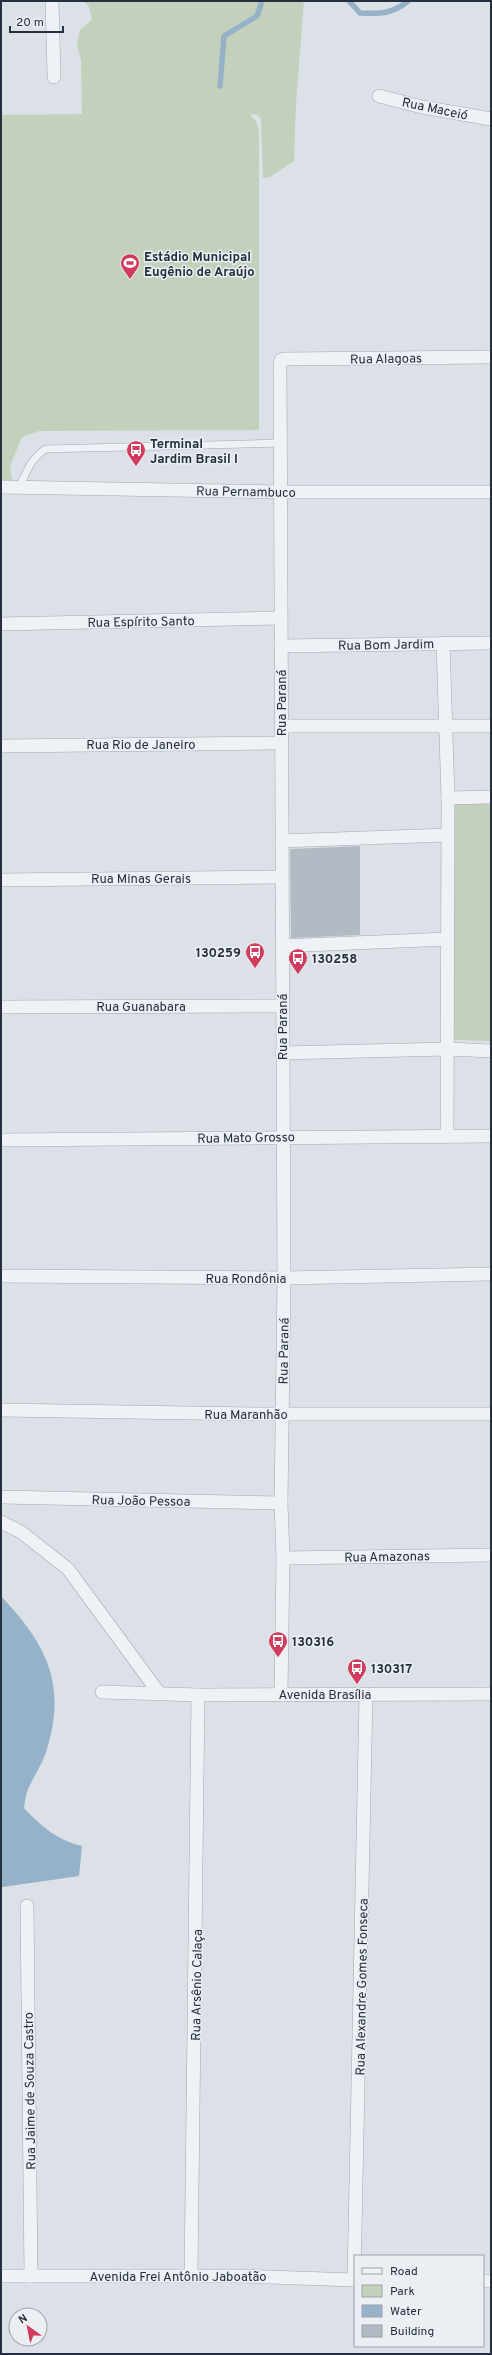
<svg xmlns="http://www.w3.org/2000/svg" width="492" height="2355" font-family="Overpass,sans-serif">
<style>
.green{fill:#c3d1bc}
.water{fill:#95b2c8}
.lines{fill:none;stroke-linecap:round;stroke-linejoin:round}
.stream{stroke:#95b2c8;stroke-width:5.5}
.building{fill:#b3bac3}
.lane-casing{stroke:#a1a8b0;stroke-width:8}
.street-casing{stroke:#a1a8b0;stroke-width:14}
.lane{stroke:#eef1f5;stroke-width:7}
.street{stroke:#eef1f5;stroke-width:13}
.labels{text-anchor:middle;stroke-width:3;stroke-linejoin:round;paint-order:stroke}
.street-label{font-size:13px;fill:#252f3d;stroke:#ebeff4}
.poi-label{font-size:13px;font-weight:bold;fill:#252f3d;stroke:#ebeff4;text-anchor:start}
</style>
<rect width="100%" height="100%" fill="#dbe1e6"/>
<!-- green -->
<g class="green">
<path d="M84,1h220l-8,102 -2,58 -24,16 -7,1 -2,-59 -4,-4 -7,-1 6,7 3,10v299l-220,1 -17,6 -12,29 2,14h-11v-365l81,-1 -1,-53 -4,-17 3,-14 12,-10 -3,-13z"/>
<path d="M491,803v238l-37,-1 -1,-236z"/>
</g>
<!-- water -->
<path class="water" d="M1,1596c45,48 66,87 46,153 -4,14 -12,25 -18,38 -3,6 -4,15 -5,21 16,18 35,33 58,38l-3,30 -76,11h-2z"/>
<g class="lines">
<!-- stream -->
<g class="stream">
<path d="M349,1l11,12c20,1 32,1 48,-12"/>
<path d="M220,86l4,-50 33,-20 5,-15"/>
</g>
</g>
<!-- building -->
<path class="building" d="M360,846v89l-69,3 -1,-89z"/>
<g class="lines">
<!-- lane casing -->
<g class="lane-casing">
<path id="lane" d="M20,486c7,-15 11,-28 26,-37l235,-6"/>
</g>
<!-- street casing -->
<g class="street-casing">
<g id="street">
<path d="M52,1l2,76"/>
<path d="M379,96l43,11 69,12"/>
<path d="M1,487l280,5h210"/>
<path d="M1,624l280,-6"/>
<path d="M443,643l5,155 -1,338"/>
<path d="M281,646l210,-3"/>
<path d="M282,726h209"/>
<path d="M1,746l280,-3"/>
<path d="M448,798l43,-1"/>
<path d="M282,841l164,-6"/>
<path d="M1,880l280,-3"/>
<path d="M282,946l166,-7"/>
<path d="M1,1007l281,-1"/>
<path d="M282,1053l166,-4 43,2"/>
<path d="M1,1140l490,-4"/>
<path d="M1,1276l283,2 207,-4"/>
<path d="M1,1410l253,4h237"/>
<path d="M1,1497l280,6"/>
<path d="M1,1522l20,10 47,37 91,124"/>
<path d="M283,1558l208,-3"/>
<path d="M102,1692l96,3 293,-1"/>
<path d="M281,1695l2,-137 -2,-55 3,-225 -4,-915 1,-3 3,-1 207,-2"/>
<path d="M27,1906l4,370"/>
<path d="M191,2275l7,-580"/>
<path d="M1,2276h237l117,4"/>
<path d="M354,2280l12,-586"/>
<path d="M483,2281h8"/>
</g>
</g>
<!-- lane -->
<use href="#lane" class="lane"/>
<!-- street -->
<use href="#street" class="street"/>
</g>
<!-- icons -->
<defs>
<g id="stadium-pin" transform="scale(1)"><path d="M0 17L-7.5 6A9.5 9.5 0 1 1 7.5 6Z" fill="#d13b5d" stroke="#ebeff4"/><path d="M0-5a6.5 5 0 1 0 0 10a6.5 5 0 1 0 0-10ZM-3.5-1.8h7v3.6h-7Z" fill="#fff"/></g>
<g id="bus-pin" transform="scale(1)"><path d="M0 17L-7.5 6A9.5 9.5 0 1 1 7.5 6Z" fill="#d13b5d" stroke="#ebeff4"/><path d="M-5-6H5V4H4V6H2V4H-2V6H-4V4H-5ZM-3.5-4V0h7V-4ZM-3.5 1.2v1.5H-2V1.2ZM2 1.2v1.5H3.5V1.2Z" fill="#fff"/></g>
</defs>
<g fill-rule="evenodd">
<use href="#stadium-pin" x="130" y="263"/>
<use href="#bus-pin" x="136" y="450"/>
<use href="#bus-pin" x="255" y="952"/>
<use href="#bus-pin" x="298" y="958"/>
<use href="#bus-pin" x="278" y="1641"/>
<use href="#bus-pin" x="357" y="1668"/>
</g>
<g class="labels">
<!-- street labels -->
<g class="street-label">
<text transform="translate(435 108) rotate(12)" y="5">Rua Maceió</text>
<text transform="translate(386 358) rotate(-1)" y="5">Rua Alagoas</text>
<text transform="translate(246 491) rotate(1)" y="5">Rua Pernambuco</text>
<text transform="translate(141 621) rotate(-1)" y="5">Rua Espírito Santo</text>
<text transform="translate(386 644) rotate(-1)" y="5">Rua Bom Jardim</text>
<text transform="translate(281 703) rotate(-90)" y="5">Rua Paraná</text>
<text x="141" y="749">Rua Rio de Janeiro</text>
<text x="141" y="883">Rua Minas Gerais</text>
<text x="141" y="1011">Rua Guanabara</text>
<text transform="translate(282 1027) rotate(-90)" y="5">Rua Paraná</text>
<text transform="translate(246 1137) rotate(-1)" y="5">Rua Mato Grosso</text>
<text x="246" y="1283">Rua Rondônia</text>
<text transform="translate(283 1351) rotate(-89)" y="5">Rua Paraná</text>
<text x="246" y="1419">Rua Maranhão</text>
<text transform="translate(141 1500) rotate(1)" y="5">Rua João Pessoa</text>
<text transform="translate(387 1556) rotate(-1)" y="5">Rua Amazonas</text>
<text x="325" y="1699">Avenida Brasília</text>
<text transform="translate(196 1985) rotate(-89)" y="5">Rua Arsênio Calaça</text>
<text transform="translate(361 1987) rotate(-89)" y="5">Rua Alexandre Gomes Fonseca</text>
<text transform="translate(29 2091) rotate(-91)" y="5">Rua Jaime de Souza Castro</text>
<text x="178" y="2281">Avenida Frei Antônio Jaboatão</text>
</g>
<!-- poi labels -->
<g class="poi-label">
<text x="144" y="261">Estádio Municipal<tspan x="144" dy="15">Eugênio de Araújo</tspan></text>
<text x="150" y="448">Terminal<tspan x="150" dy="15">Jardim Brasil I</tspan></text>
<text x="241" y="957" text-anchor="end">130259</text>
<text x="312" y="963">130258</text>
<text x="292" y="1646">130316</text>
<text x="371" y="1673">130317</text>
</g>
</g>
<!-- border -->
<rect width="492" height="2355" fill="none" stroke="#252f3d" stroke-width="4"/>
<!-- legend -->
<rect x="354" y="2255" width="130" height="92" fill="#ebeff4" stroke="#9ca2ab"/>
<rect x="362" y="2268" width="20" height="6" fill="#eef1f5" stroke="#9ca2ab"/>
<text x="390" y="2275" font-size="12" fill="#252f3d">Road</text>
<rect x="362" y="2285" width="20" height="12" fill="#c3d1bc" stroke="#9ca2ab"/>
<text x="390" y="2295" font-size="12" fill="#252f3d">Park</text>
<rect x="362" y="2305" width="20" height="12" fill="#95b2c8" stroke="#9ca2ab"/>
<text x="390" y="2315" font-size="12" fill="#252f3d">Water</text>
<rect x="362" y="2325" width="20" height="12" fill="#b3bac3" stroke="#9ca2ab"/>
<text x="390" y="2335" font-size="12" fill="#252f3d">Building</text>
<!-- north arrow -->
<g transform="translate(28 2327) rotate(327)"><circle r="19" fill="#ebeff4" stroke="#9ca2ab"/>
<path d="M0-3L7 15L0 10L-7 15Z" fill="#d13b5d"/>
<text y="-6" font-size="11" font-weight="bold" text-anchor="middle" fill="#252f3d">N</text>
</g>
<!-- scale -->
<path d="M10 26v6h53v-6" fill="none" stroke="#252f3d" stroke-width="2"/>
<text x="16" y="26" font-size="12" fill="#252f3d" stroke="#ebeff4" stroke-width="3" paint-order="stroke">20 m</text>
</svg>
